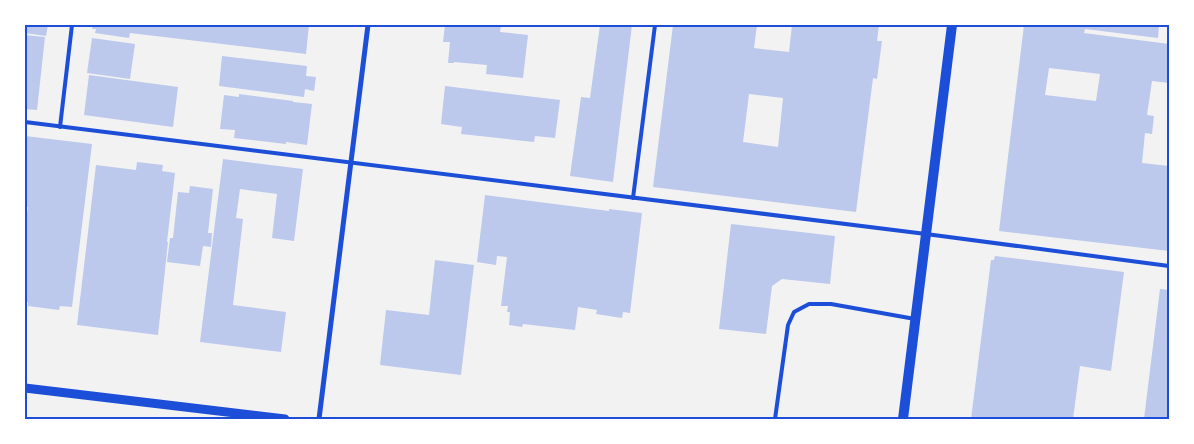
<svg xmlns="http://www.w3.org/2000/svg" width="1194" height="444" font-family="Signika,sans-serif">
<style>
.building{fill:#bdc9ec;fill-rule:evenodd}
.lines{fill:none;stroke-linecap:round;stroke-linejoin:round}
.service{stroke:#1d4ed8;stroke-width:4}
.minor{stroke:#1d4ed8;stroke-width:5}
.tertiary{stroke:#1d4ed8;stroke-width:9}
.secondary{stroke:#1d4ed8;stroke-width:10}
.neatline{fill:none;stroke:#1d4ed8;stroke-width:2}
</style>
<rect width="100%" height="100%" fill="#f2f2f2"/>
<!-- building -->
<g class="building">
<path d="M25,25h23l-2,11 -21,-3z"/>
<path d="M93,25h216l-3,29 -176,-21 -1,5 -34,-5 1,-4h-4z"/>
<path d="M445,25h56l-1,7 28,3 -5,43 -37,-4 1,-9 -33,-3v1h-6l2,-21h-7z"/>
<path d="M600,25h32l-19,157 -43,-6 11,-79 9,1z"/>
<path d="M673,25h84l-3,23 35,4 3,-27h87l-2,16h5l-5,38 -4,-1 -17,134 -203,-25zM749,94l34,4 -5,49 -35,-5z"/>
<path d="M1024,25h135l-1,13 -73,-9 -1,4 85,11v39l-17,-2 -5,34 7,1 -2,18 -7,-1 -3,30 27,3v85l-170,-20zM1049,68l51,6 -4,27 -51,-6z"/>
<path d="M25,35l20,2 -8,73 -12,-1z"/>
<path d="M92,38l43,6 -5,35 -43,-6z"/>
<path d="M222,56l85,10 -1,10 10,1 -2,14 -9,-2 -1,8 -85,-11z"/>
<path d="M89,75l89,12 -5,40 -89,-12z"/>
<path d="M445,86l115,14 -5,38 -20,-2 -1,6 -73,-8 1,-7 -21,-3z"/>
<path d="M239,94l54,7v1l19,2 -5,41 -21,-3v2l-52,-6 1,-8 -15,-1 4,-34 15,2z"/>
<path d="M25,136l67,8 -20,163 -12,-1 -1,4 -31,-4v-4h-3v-75l3,-20h-3z"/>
<path d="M223,159l80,10 -9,72 -22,-3 5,-44 -37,-5 -4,29 7,1 -10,86 53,7 -5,40 -81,-10z"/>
<path d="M137,162l26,3 -1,6 13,2 -8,69h1l-10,93 -81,-10 19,-160 40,5z"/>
<path d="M190,186l23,3 -5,44h4l-1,14 -8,-1 -3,20 -33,-4 3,-24h3l5,-46 11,1z"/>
<path d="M485,195l124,16v-2l33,4 -12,100 -7,-1 -1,6 -26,-4 1,-4 -19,-3 -3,23 -52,-6 -1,3 -13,-2 1,-13h-3l1,-6h-7l6,-49 -10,-1 -1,9 -19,-3z"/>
<path d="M731,224l104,12 -5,48 -48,-5 -10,7 -6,48 -47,-5z"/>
<path d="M995,256l129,16 -13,99 -31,-5 -7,53h-102l20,-159h3z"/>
<path d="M435,260l39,5 -13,110 -81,-10 6,-55 43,5z"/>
<path d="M1160,289l9,1v129h-25z"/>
</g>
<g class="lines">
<!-- service -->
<g class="service">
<path d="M25,122l901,112 243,32"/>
<path d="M60,127l12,-102"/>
<path d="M633,198l22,-173"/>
<path d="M775,419l13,-94 6,-13 15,-8h22l84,15"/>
</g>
<!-- minor -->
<path class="minor" d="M319,419l49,-394"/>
<!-- tertiary -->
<path class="tertiary" d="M25,388l260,31"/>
<!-- secondary -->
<path class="secondary" d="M903,419l49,-394"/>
</g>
<!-- border -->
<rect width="1194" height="444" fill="none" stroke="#ffffff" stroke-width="52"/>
<rect x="26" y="26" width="1142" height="392" class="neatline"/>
</svg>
